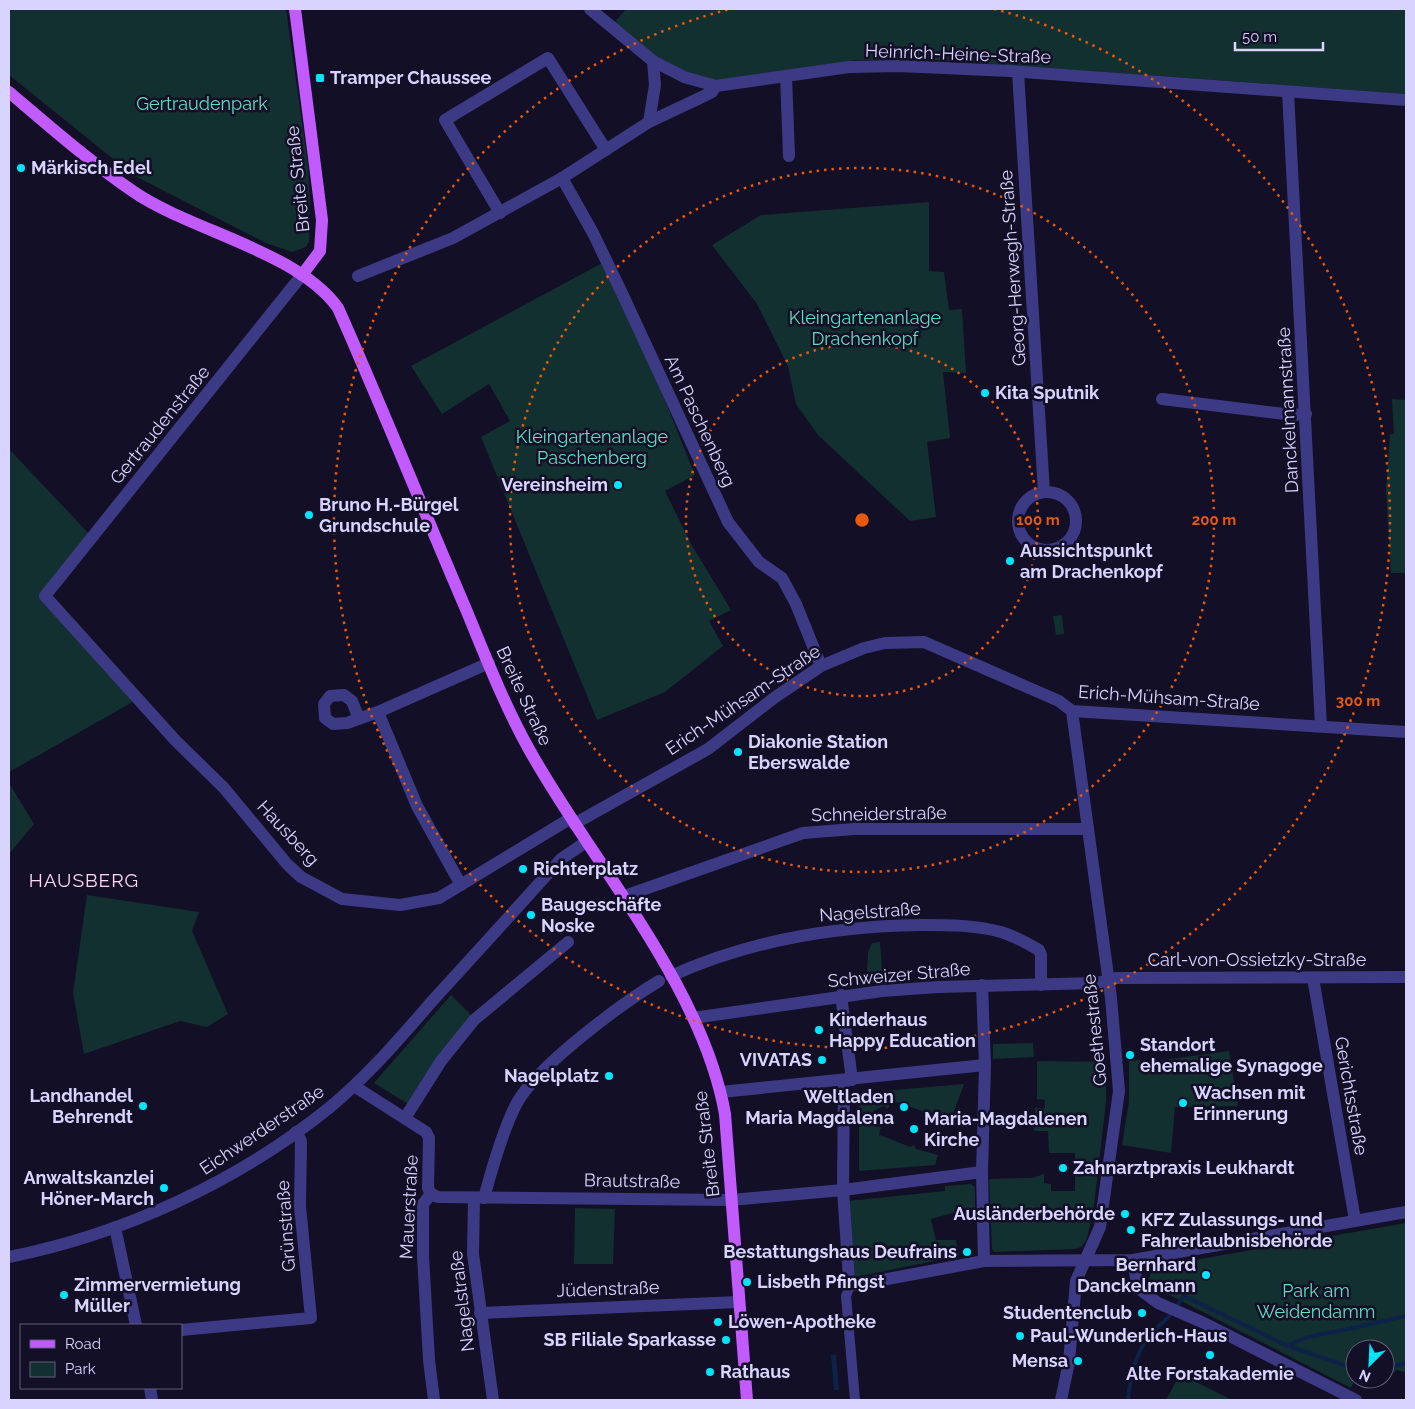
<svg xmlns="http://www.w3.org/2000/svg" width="1415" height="1409" font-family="Raleway,sans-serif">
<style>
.green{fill:#12302f}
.water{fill:#0c2248}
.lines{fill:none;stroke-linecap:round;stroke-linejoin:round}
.stream{stroke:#0c2248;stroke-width:4}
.pedestrian{stroke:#3d3a85;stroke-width:10}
.minor{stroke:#3d3a85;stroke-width:12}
.primary{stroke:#c25bff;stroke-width:12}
.ring{fill:none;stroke:#e8590c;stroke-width:2.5;stroke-dasharray:2.5 5}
.poi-dot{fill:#00e5ff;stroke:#130f26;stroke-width:2}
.labels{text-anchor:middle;stroke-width:5;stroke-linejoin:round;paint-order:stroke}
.street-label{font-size:18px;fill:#d9d4ff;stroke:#130f26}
.poi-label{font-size:18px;font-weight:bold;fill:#d9d4ff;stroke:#130f26;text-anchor:start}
.park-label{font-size:18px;fill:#5fe0c0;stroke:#130f26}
.neighbourhood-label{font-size:19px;letter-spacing:1px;fill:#ffd6f0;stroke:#130f26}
.centre{fill:#e8590c;stroke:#130f26;stroke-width:2.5}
.ring-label{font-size:15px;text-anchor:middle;font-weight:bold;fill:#e8590c;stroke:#130f26;stroke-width:5;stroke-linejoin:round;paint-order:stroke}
</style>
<rect width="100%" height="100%" fill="#130f26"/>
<!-- green -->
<g class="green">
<path d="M9,9h277l22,156 2,43 -1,34 -3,5 -14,5 -26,-9 -133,-68 -124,-100z"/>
<path d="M626,9h780v85l-471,-34h-79l-138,21 -38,-11 -28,-17 -38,-30z"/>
<path d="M929,202v69l15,1 5,38 13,-1 4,64 -23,-1 7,66 -23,4 9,75 -26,4 -92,-86 -22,-31 -8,-38 -31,-62 -45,-59 49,-30z"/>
<path d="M604,262l17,29 74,184 -30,16 26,53 40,66 -22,11 14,25 -58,46 -68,28 -116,-283 29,-16 -21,-37 -47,30 -31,-48z"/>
<path d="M1392,399l14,1v173h-15l-5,-82 4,-57h4z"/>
<path d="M9,449l83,88 -47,59 93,103 -129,73z"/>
<path d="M1062,615l2,19 -8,1 -3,-19z"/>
<path d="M9,783l25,41 -25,30z"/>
<path d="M87,895l112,17 -7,19 36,83 -21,13 -27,-6 -96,33 -11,-61z"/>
<path d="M880,942l3,42h-7l-9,-9 1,-23 4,-9z"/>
<path d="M451,995l22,22 -65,87 -34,-21z"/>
<path d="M1033,1043l1,14 -41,2v-15z"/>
<path d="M1229,1051l9,55 -63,1 -4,46 -49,-8 7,-44v-40l11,-1 1,3z"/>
<path d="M1037,1061l69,1v40l-13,112 -7,27 -5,6 -6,2 -81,3 -2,-3 -3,-70 43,-1 12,-4v9l7,1v7h24v-38h-26l-1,-22h-14l1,-23h10v-8l-8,-1z"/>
<path d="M964,1084l-14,38 -22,-9 -4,2 -2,-4 -31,-11 -3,9 -4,-3 -11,5v11l4,5h4l-2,9 1,-1 30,12 4,-2 2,4 22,6 -3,10 -76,6v-78z"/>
<path d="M971,1184l4,3v24l-12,1v-2l-32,9 5,21h20l3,16 -104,21 -7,-76 97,-10v-5z"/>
<path d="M575,1208l40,1 -2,55h-39z"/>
<path d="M1406,1223v149l-10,-2 -1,2 -10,-1v-22h-30v30l-4,9 -193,-99 -8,-4 -2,-5 5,-11 7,-3z"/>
<path d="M1180,1374l52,26h-66z"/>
</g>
<!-- water -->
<path class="water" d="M836,1354l3,36h-5l-3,-35z"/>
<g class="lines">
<!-- stream -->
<g class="stream">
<path d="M1176,1307l8,-11 104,50 65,22"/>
<path d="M1288,1346c20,-12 39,-12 60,-17 20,-4 39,-9 58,-13"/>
<path d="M1385,1368l21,-5"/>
<path d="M1128,1400c2,-22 8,-50 24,-67 6,-7 14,-13 20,-20"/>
</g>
<!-- pedestrian -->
<path class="pedestrian" d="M851,1283l-5,13 9,104"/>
<!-- minor -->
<g class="minor">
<path d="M590,9l63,52 31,16 32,9 133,-19 50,-1 111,5 396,29"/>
<path d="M1018,72l26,420"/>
<path d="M786,76l3,80"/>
<path d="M1288,92l33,634"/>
<path d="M649,122l6,-37 -2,-24"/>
<path d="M562,178l31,55 28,58 107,231 31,40 23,16 14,26 25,62"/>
<path d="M500,213l-55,-93 103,-62 58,92"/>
<path d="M302,275l-257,321 130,144 49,48 63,76 14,13 41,22 58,6 39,-7 132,-80"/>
<path d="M358,276l95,-38 109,-60 87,-56 55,-26 8,-4 4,-6"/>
<path d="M1162,399l131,16 13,-1"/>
<circle cx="1047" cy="521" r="29"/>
<path d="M378,712l39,94 44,79"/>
<path d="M359,719l-7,-18 -8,-6 -14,1 -6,8 1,14 8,6 14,-1 31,-11 111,-49"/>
<path d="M574,824l134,-75 66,-51 47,-32 43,-18 21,-5 39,-1 135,59 13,10 334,21"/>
<path d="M622,897l181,-64 51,-4h234"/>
<path d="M671,976c79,-36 165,-50 251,-51 26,0 54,0 79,7 13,4 26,11 38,18l2,5v30"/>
<path d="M1313,978l42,242"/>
<path d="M982,985l3,80 -3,107 2,89"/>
<path d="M841,995l11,85"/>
<path d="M693,1018l189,-27 56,-4 159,-4 19,-5 290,-1"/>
<path d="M844,1081l-1,109 6,89 6,6 129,-24 149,-1 273,-48"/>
<path d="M354,1086l72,46 3,6 -1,50 3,6"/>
<path d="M721,1092l264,-27"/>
<path d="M405,1118l36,-57 33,-41 94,-78"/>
<path d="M431,1194l7,3 293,3 112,-10 139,-18"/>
<path d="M431,1194l-8,10v52l6,104 5,40"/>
<path d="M474,1198l-1,56 20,146"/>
<path d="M484,1198c7,-26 21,-74 34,-97 22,-37 103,-97 141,-120"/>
<path d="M115,1227l21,98"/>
<path d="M9,1257c115,-23 228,-75 320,-149 39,-32 72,-71 105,-109 43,-47 85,-93 127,-140l25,-17"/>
<path d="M1133,1260l4,24 5,7 16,12 44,19 154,78"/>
<path d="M480,1313l259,-11"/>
<path d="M181,1330l130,-12 -11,-112 1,-65 -5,-9"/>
<path d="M150,1388l2,12"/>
<path d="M1061,1400l8,-38 7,-81 24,-54 19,-136 -8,-93 -39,-287"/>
</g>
<!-- primary -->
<g class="primary">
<path d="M295,9l27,211 -2,31 -18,24"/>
<path d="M9,92c40,34 81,70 125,100 57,39 163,59 204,116 44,99 84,199 127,299 20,48 39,98 65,144 63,113 172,234 195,363l22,286"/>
</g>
</g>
<!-- distance rings -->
<g class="ring">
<circle cx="862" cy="520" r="176"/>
<circle cx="862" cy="520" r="352"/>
<path d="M994 9A528 528 0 1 1 730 9"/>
</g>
<!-- markers -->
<g class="poi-dot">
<rect x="315" y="73" width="10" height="10" rx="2.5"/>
<circle cx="21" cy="168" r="5"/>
<circle cx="985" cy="393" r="5"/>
<circle cx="618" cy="485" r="5"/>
<circle cx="309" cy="515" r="5"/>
<circle cx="1010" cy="561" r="5"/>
<circle cx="738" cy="752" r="5"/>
<circle cx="523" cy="869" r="5"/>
<circle cx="531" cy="915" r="5"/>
<circle cx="819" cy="1030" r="5"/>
<circle cx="1130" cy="1055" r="5"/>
<circle cx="822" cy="1060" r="5"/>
<circle cx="609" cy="1076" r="5"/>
<circle cx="1183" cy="1103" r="5"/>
<circle cx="143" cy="1106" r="5"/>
<circle cx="904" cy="1107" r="5"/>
<circle cx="914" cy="1129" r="5"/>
<circle cx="1063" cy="1168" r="5"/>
<circle cx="164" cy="1188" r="5"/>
<circle cx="1125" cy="1214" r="5"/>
<circle cx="1131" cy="1230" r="5"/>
<circle cx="967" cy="1252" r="5"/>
<circle cx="1206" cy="1275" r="5"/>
<circle cx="747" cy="1282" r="5"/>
<circle cx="64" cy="1295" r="5"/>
<circle cx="1142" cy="1313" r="5"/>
<circle cx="718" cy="1322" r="5"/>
<circle cx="1020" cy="1336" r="5"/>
<circle cx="726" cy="1340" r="5"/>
<circle cx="1210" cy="1355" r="5"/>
<circle cx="1078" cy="1361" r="5"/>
<circle cx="710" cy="1372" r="5"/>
</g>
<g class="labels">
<!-- street labels -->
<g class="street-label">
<text transform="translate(958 54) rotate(2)" y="6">Heinrich-Heine-Straße</text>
<text transform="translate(298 179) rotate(-96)" y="6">Breite Straße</text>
<text transform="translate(1013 268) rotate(-94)" y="6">Georg-Herwegh-Straße</text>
<text transform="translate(1288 410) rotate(-93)" y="6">Danckelmannstraße</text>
<text transform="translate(700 421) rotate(65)" y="6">Am Paschenberg</text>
<text transform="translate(160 425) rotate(-51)" y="6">Gertraudenstraße</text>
<text transform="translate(524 696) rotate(65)" y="6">Breite Straße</text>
<text transform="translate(1169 698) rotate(4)" y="6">Erich-Mühsam-Straße</text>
<text transform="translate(743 700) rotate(-34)" y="6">Erich-Mühsam-Straße</text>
<text transform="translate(879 814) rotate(-1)" y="6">Schneiderstraße</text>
<text transform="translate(288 833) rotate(47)" y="6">Hausberg</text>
<text transform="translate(870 912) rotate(-4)" y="6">Nagelstraße</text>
<text x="1257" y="966">Carl-von-Ossietzky-Straße</text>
<text transform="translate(899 975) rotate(-5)" y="6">Schweizer Straße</text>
<text transform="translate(1095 1030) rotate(-96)" y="6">Goethestraße</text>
<text transform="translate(1351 1096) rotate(80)" y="6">Gerichtsstraße</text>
<text transform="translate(262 1130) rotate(-34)" y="6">Eichwerderstraße</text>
<text transform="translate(707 1144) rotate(-97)" y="6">Breite Straße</text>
<text transform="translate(632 1181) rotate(1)" y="6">Brautstraße</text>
<text transform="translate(409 1207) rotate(-87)" y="6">Mauerstraße</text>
<text transform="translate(286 1226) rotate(-94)" y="6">Grünstraße</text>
<text transform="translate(608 1289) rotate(-2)" y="6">Jüdenstraße</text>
<text transform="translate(462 1301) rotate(-97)" y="6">Nagelstraße</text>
</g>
<!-- poi labels -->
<g class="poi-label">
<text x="330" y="84">Tramper Chaussee</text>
<text x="31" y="174">Märkisch Edel</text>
<text x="995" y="399">Kita Sputnik</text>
<text x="608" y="491" text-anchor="end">Vereinsheim</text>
<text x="319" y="511">Bruno H.-Bürgel<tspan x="319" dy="21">Grundschule</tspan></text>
<text x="1020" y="557">Aussichtspunkt<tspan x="1020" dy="21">am Drachenkopf</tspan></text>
<text x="748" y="748">Diakonie Station<tspan x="748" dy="21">Eberswalde</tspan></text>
<text x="533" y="875">Richterplatz</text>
<text x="541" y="911">Baugeschäfte<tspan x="541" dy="21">Noske</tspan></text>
<text x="829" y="1026">Kinderhaus<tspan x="829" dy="21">Happy Education</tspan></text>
<text x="1140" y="1051">Standort<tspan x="1140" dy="21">ehemalige Synagoge</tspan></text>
<text x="812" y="1066" text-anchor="end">VIVATAS</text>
<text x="599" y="1082" text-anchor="end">Nagelplatz</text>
<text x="1193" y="1099">Wachsen mit<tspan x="1193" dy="21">Erinnerung</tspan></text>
<text x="133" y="1102" text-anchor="end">Landhandel<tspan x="133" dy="21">Behrendt</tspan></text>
<text x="894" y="1103" text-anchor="end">Weltladen<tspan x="894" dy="21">Maria Magdalena</tspan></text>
<text x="924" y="1125">Maria-Magdalenen<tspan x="924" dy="21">Kirche</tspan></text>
<text x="1073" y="1174">Zahnarztpraxis Leukhardt</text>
<text x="154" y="1184" text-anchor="end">Anwaltskanzlei<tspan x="154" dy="21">Höner-March</tspan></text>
<text x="1115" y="1220" text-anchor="end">Ausländerbehörde</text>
<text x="1141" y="1226">KFZ Zulassungs- und<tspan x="1141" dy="21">Fahrerlaubnisbehörde</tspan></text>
<text x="957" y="1258" text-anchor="end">Bestattungshaus Deufrains</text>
<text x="1196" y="1271" text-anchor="end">Bernhard<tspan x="1196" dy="21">Danckelmann</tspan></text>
<text x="757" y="1288">Lisbeth Pfingst</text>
<text x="74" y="1291">Zimmervermietung<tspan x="74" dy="21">Müller</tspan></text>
<text x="1132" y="1319" text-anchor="end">Studentenclub</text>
<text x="728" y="1328">Löwen-Apotheke</text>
<text x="1030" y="1342">Paul-Wunderlich-Haus</text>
<text x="716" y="1346" text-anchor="end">SB Filiale Sparkasse</text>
<text x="1068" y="1367" text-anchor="end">Mensa</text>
<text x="720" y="1378">Rathaus</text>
<text x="1210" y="1380" text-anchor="middle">Alte Forstakademie</text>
</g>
<!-- park labels -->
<g class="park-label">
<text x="202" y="110">Gertraudenpark</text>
<text x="865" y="324">Kleingartenanlage<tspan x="865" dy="21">Drachenkopf</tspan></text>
<text x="592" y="443">Kleingartenanlage<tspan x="592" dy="21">Paschenberg</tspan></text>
<text x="1316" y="1297">Park am<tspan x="1316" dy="21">Weidendamm</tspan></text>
</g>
<!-- neighbourhood labels -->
<g class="neighbourhood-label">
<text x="84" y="887">HAUSBERG</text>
</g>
</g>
<circle cx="862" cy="520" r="8" class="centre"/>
<g class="ring-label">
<text x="1038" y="525">100 m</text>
<text x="1214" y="525">200 m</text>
<text x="1358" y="706">300 m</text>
</g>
<!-- border -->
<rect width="1415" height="1409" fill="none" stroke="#d9d4ff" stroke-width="20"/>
<!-- legend -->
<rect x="20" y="1324" width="162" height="65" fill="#130f26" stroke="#625e7d"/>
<rect x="30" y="1340" width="25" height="8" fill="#c25bff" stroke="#625e7d"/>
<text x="65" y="1349" font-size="15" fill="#d9d4ff">Road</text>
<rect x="30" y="1362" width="25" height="15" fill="#12302f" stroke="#625e7d"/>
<text x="65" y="1374" font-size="15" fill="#d9d4ff">Park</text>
<!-- north arrow -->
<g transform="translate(1370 1364) rotate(204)"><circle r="24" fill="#130f26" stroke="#625e7d"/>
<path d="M0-4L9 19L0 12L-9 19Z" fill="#00e5ff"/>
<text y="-8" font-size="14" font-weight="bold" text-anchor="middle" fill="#d9d4ff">N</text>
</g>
<!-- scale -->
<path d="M1235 42v8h88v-8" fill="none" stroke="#d9d4ff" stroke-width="2.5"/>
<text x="1242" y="42" font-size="15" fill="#d9d4ff" stroke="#130f26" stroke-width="4" paint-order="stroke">50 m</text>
</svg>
